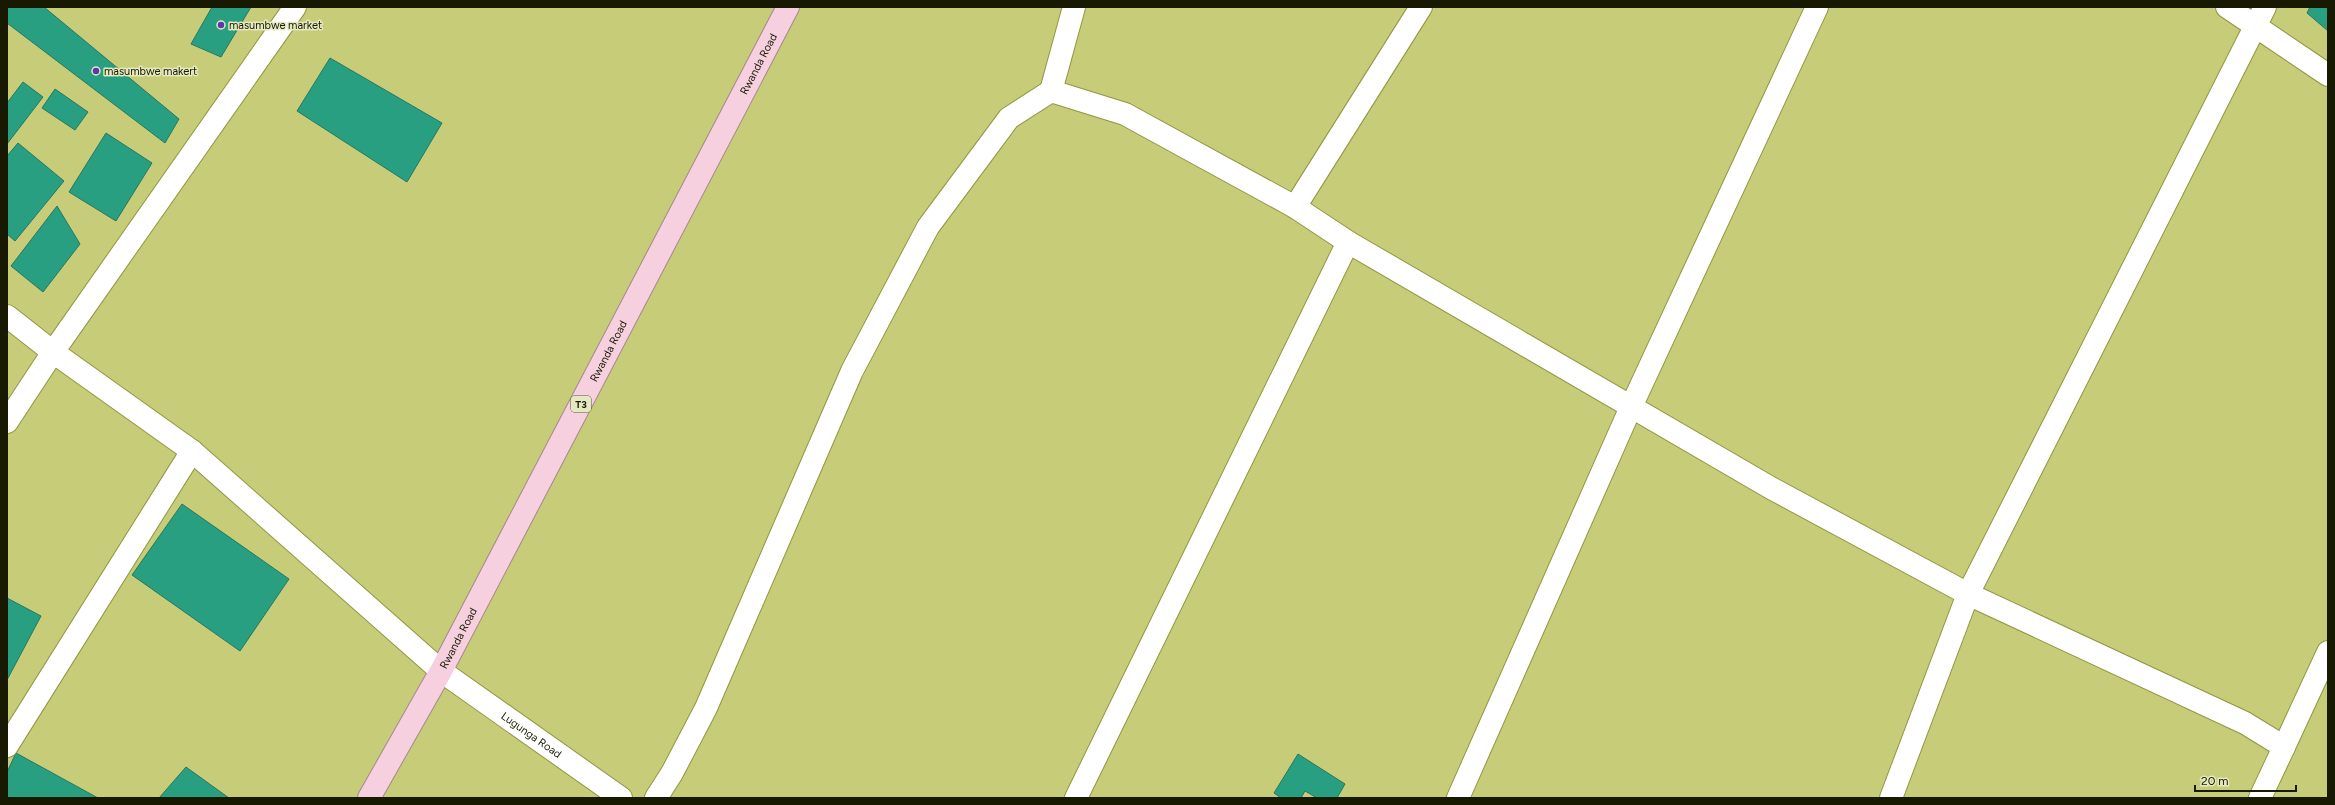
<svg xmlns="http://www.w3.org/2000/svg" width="2335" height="805" font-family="Figtree,sans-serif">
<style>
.building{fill:#289f81;stroke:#257862}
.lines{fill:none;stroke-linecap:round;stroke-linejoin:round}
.minor-casing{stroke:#929642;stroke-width:24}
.tertiary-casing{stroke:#929642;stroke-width:24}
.trunk-casing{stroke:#a6888c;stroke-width:24}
.minor{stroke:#fff;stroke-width:22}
.tertiary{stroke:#fff;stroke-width:22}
.trunk{stroke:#f6d0df;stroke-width:22}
.poi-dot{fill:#5c36ae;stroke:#e5e9c0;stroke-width:1.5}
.labels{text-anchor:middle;stroke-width:3;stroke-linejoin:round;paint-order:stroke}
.shield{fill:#e5e9c0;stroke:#56573a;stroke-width:1}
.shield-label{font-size:10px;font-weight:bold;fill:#181901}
.poi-label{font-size:11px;fill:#181901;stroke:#e5e9c0;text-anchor:start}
.street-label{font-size:11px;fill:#181901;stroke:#e5e9c0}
</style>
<rect width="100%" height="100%" fill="#c6cc77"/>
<!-- building -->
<g class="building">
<path d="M7,7h37l135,112 -14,24 -158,-120z"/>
<path d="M212,7h39l-30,50 -30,-13z"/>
<path d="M2310,7h18v24l-21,-18z"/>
<path d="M330,58l112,65 -35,59 -110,-71z"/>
<path d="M23,82l20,15 -36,47v-41z"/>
<path d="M55,89l33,23 -13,18 -33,-22z"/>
<path d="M106,133l46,30 -36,58 -47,-29z"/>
<path d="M18,143l46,38 -49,60 -8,-7v-78z"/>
<path d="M57,206l23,38 -37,48 -32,-26z"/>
<path d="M182,504l107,75 -49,72 -108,-76z"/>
<path d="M7,598l34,18 -34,64z"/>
<path d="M16,753l82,45h-91v-26z"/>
<path d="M1298,754l47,30 -8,14h-20l-12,-7 -4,7h-20l-7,-5z"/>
<path d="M186,767l43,31h-70z"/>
</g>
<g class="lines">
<!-- minor casing -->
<g class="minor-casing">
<g id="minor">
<path d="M2227,7l101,68"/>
<path d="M1051,91l23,-84"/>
<path d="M1295,207l126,-200"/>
<path d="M7,422l46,-70 242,-345"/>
<path d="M7,746l185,-295"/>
<path d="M656,798l16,-25 34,-65 146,-337 76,-144 81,-109 42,-27 74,23 170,93 53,35 423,246 197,106 277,129 39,24 44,-95"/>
<path d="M1076,798l272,-556"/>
<path d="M1458,798l173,-391 186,-400"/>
<path d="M1891,798l77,-204 297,-587"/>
<path d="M2260,798l24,-51"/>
</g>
</g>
<!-- tertiary casing -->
<g class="tertiary-casing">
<g id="tertiary">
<path id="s1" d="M7,316l46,36 139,99 249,220 180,127"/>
</g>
</g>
<!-- trunk casing -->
<g class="trunk-casing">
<g id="trunk">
<path id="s2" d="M369,798l72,-127 347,-664"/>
</g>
</g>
<!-- minor -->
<use href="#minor" class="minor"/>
<!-- tertiary -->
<use href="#tertiary" class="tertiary"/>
<!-- trunk -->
<use href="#trunk" class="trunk"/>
</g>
<!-- markers -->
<g class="poi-dot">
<circle cx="221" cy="25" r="4"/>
<circle cx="96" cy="71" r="4"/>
</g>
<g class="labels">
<!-- shield labels -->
<rect class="shield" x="571" y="396" width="20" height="16" rx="3"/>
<g class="shield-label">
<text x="581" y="408">T3</text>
</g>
<!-- poi labels -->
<g class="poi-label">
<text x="229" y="29">masumbwe market</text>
<text x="104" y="75">masumbwe makert</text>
</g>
<!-- street labels -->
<g class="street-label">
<text dy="4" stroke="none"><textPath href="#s2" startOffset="831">Rwanda Road</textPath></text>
<text dy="4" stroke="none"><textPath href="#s2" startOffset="507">Rwanda Road</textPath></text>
<text dy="4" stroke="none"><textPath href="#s2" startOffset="183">Rwanda Road</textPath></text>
<text dy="4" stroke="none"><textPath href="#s1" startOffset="672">Lugunga Road</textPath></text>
</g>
</g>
<!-- border -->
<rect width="2335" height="805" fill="none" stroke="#181901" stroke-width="16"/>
<!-- scale -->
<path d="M2195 785v6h101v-6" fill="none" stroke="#181901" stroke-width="2"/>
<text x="2201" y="785" font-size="12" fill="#181901" stroke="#e5e9c0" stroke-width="3" paint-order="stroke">20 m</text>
</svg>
